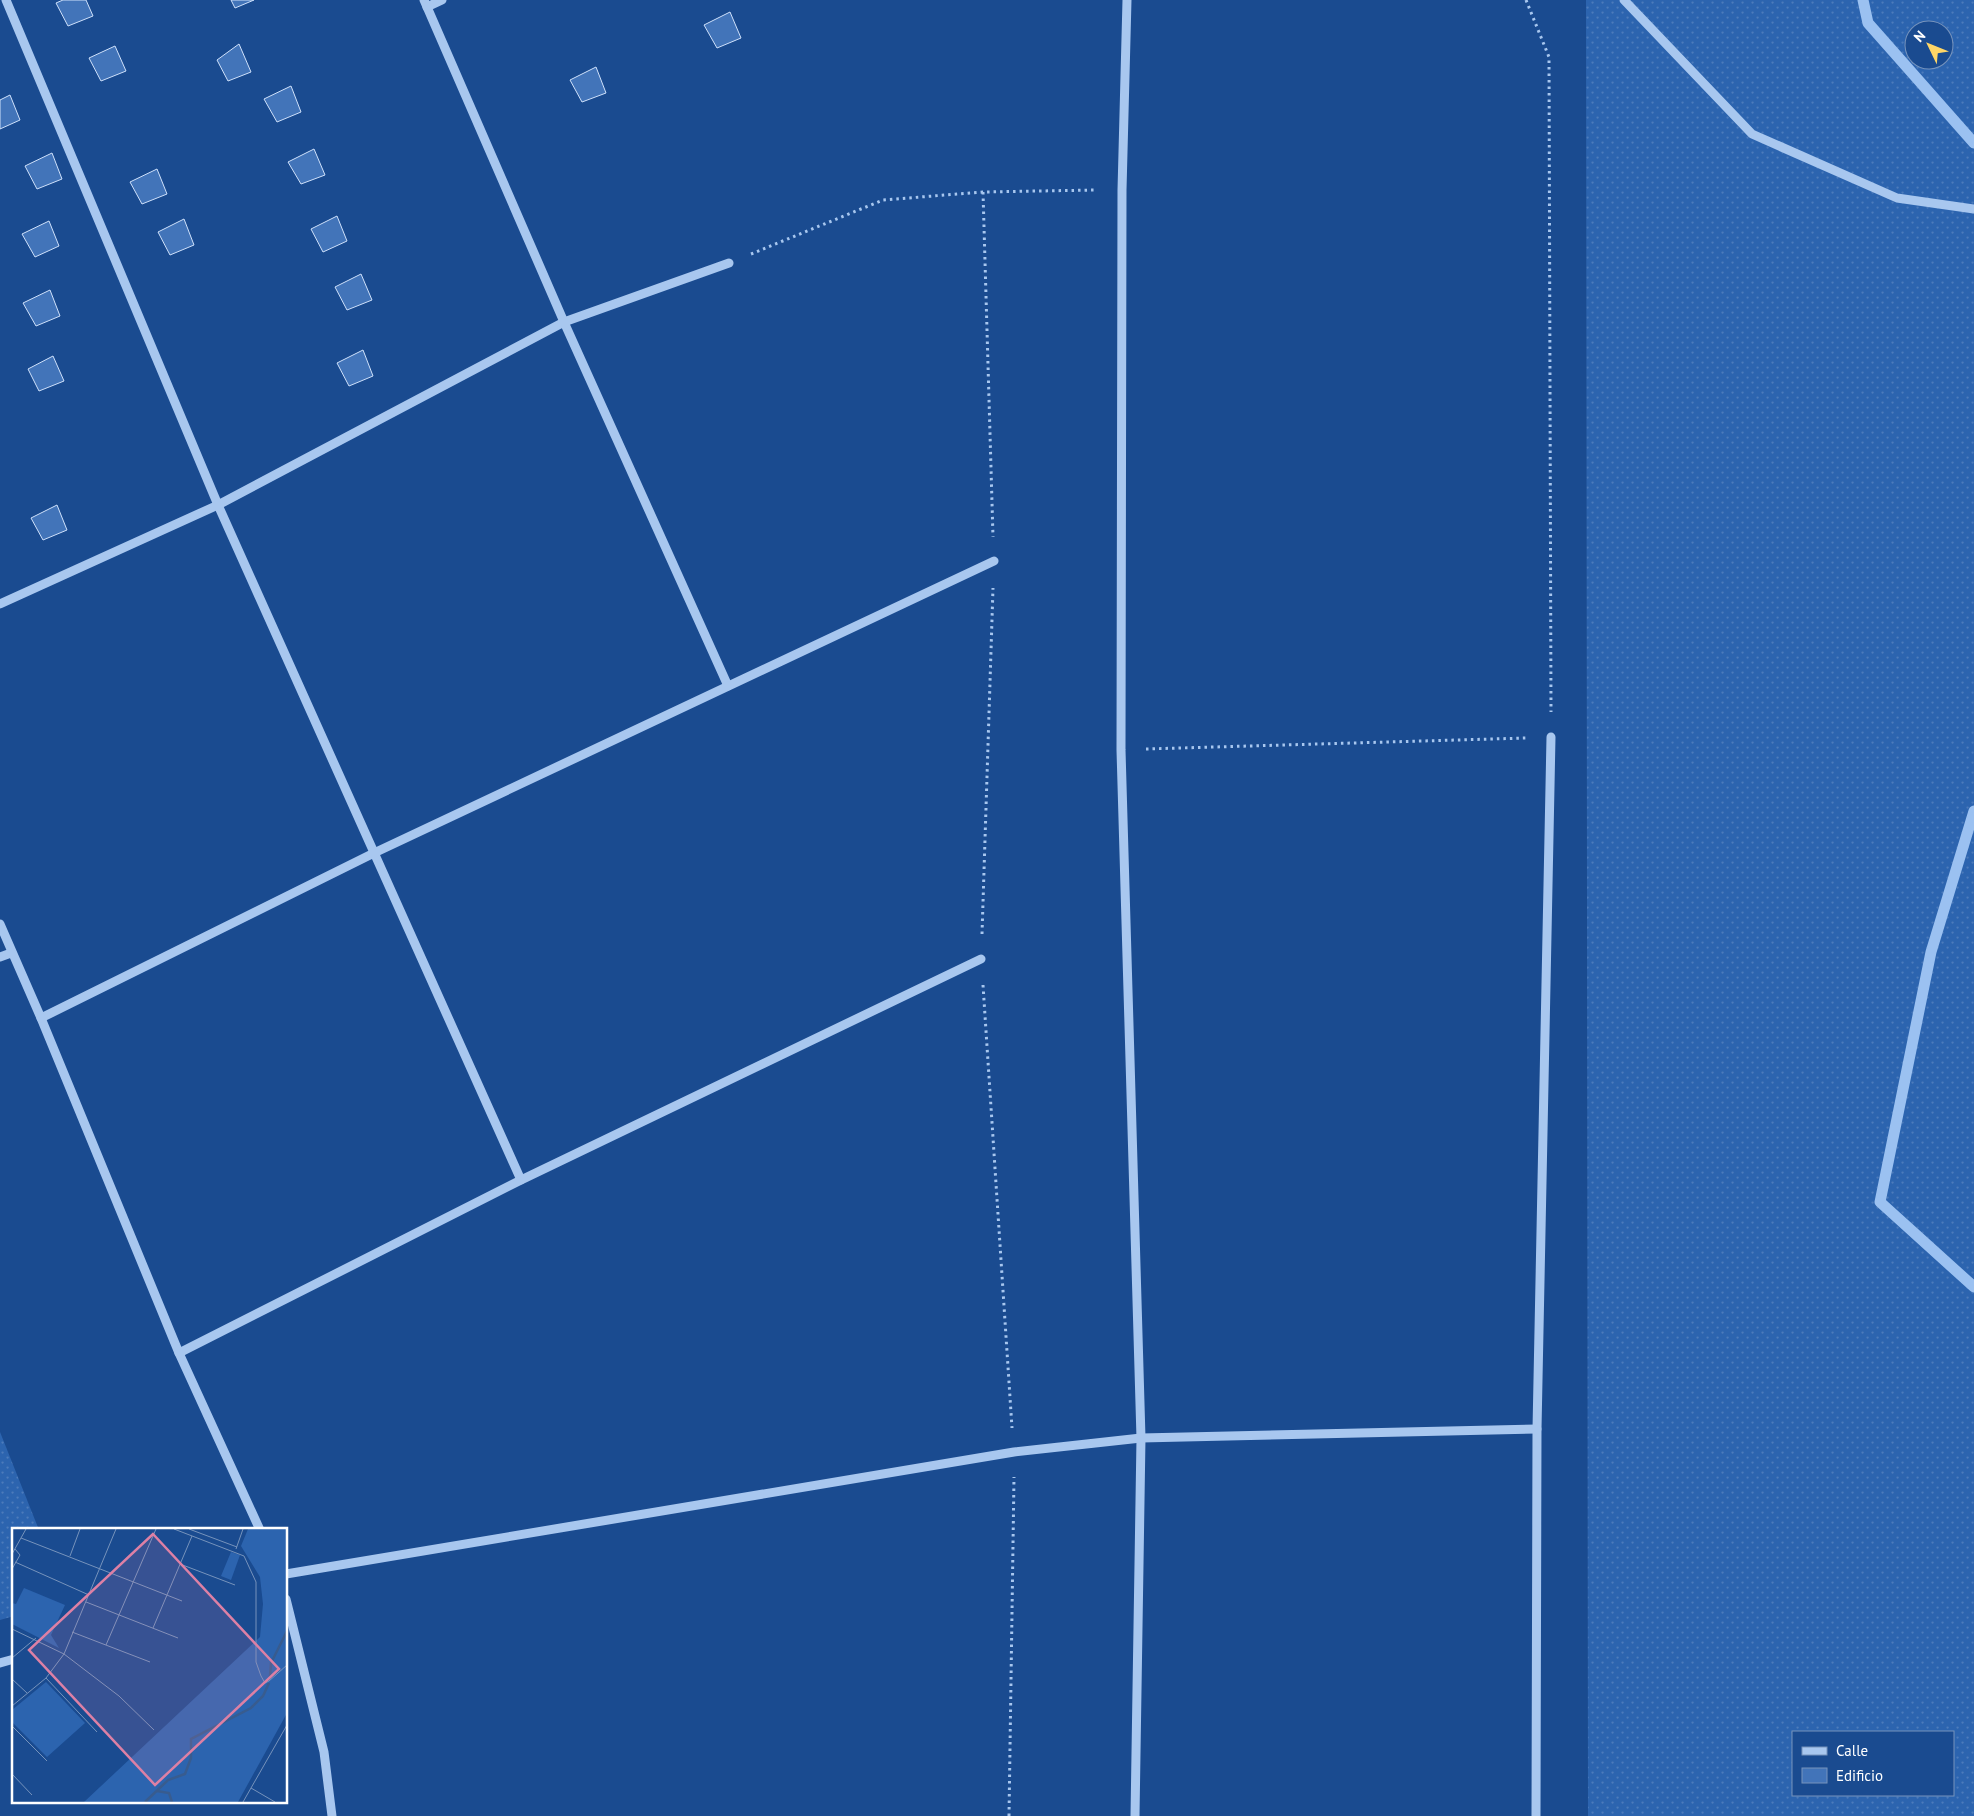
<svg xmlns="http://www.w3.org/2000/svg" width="1974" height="1816" font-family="'PT Sans',sans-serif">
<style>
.grass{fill:url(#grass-dots);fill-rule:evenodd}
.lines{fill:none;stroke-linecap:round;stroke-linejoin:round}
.stream{stroke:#9bc1f1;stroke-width:11}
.building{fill:#4274b9;stroke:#cfe1fb}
.path{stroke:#a8c7ef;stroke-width:3;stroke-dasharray:2.5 4;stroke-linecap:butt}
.minor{stroke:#a8c7ef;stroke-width:9}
.inset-river{fill:none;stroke:#385c8f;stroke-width:2.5}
.inset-road{fill:none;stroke:#7693bc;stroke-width:1}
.view{fill:#dd80a5;fill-opacity:0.15;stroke:#dd80a5;stroke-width:2.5}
.inset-edge{fill:none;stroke:#fff;stroke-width:2.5}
</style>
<defs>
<pattern id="grass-dots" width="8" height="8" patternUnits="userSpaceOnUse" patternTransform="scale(1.25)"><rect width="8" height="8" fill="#2c64af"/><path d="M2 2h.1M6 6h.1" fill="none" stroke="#4c7bbb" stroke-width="1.8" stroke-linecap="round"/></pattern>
</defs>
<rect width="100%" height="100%" fill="#1a4b90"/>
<!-- grass -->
<g class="grass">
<path d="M1586,0h388v1816h-386zM1914,30h30v30h-30zM1793,1732h160v63h-160z"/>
<path d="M0,1432l39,98h-25v86l-14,4z"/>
</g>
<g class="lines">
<!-- stream -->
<g class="stream">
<path d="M1863,0l5,23 106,120"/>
<path d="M1974,811l-43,141 -51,250 94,85"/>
</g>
</g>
<!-- building -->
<g class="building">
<path d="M63,0h23l7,16 -25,10 -12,-23z"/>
<path d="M231,0h23l-19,8z"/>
<path d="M730,12l11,26 -24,10 -13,-23z"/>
<path d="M239,44l12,28 -23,9 -11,-21z"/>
<path d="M115,46l11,25 -25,10 -12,-23z"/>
<path d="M596,67l10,26 -24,9 -12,-22z"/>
<path d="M291,86l10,26 -24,10 -13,-23z"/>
<path d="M10,95l10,25 -20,9v-29z"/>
<path d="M314,149l11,26 -24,9 -13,-22z"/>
<path d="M52,153l10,26 -25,10 -12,-23z"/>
<path d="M157,169l10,25 -25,10 -12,-22z"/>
<path d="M337,216l10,25 -24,11 -12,-23z"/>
<path d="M184,219l10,26 -24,10 -12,-23z"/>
<path d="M49,221l10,25 -24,11 -13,-23z"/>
<path d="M361,274l11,26 -25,10 -12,-23z"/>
<path d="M50,290l10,26 -24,10 -13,-23z"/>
<path d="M363,350l10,26 -24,10 -12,-23z"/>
<path d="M53,356l11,25 -25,10 -11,-22z"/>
<path d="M57,505l10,25 -24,10 -12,-22z"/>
</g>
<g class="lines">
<!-- path -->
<g class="path">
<path d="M1526,0l23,57 2,655"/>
<path d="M983,192l10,345"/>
<path d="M751,254l132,-54 100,-8 113,-2"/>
<path d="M1146,749l381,-11"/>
<path d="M982,934l11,-346"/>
<path d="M983,985l29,443"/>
<path d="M1009,1816l5,-339"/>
</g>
<!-- minor -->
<g class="minor">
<path d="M6,0l212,505 303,675"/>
<path d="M424,0l140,322 164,364"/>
<path d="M1127,0l-5,190 -1,560 20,688 -6,378"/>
<path d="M1624,0l128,134 145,64 77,11"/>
<path d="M427,7l15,-7"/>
<path d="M0,604l218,-99 346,-183 165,-59"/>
<path d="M0,924l41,94 138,335 81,177"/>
<path d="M0,957l11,-4"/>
<path d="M41,1018l333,-165 620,-292"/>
<path d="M179,1353l342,-173 460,-221"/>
<path d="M286,1574l728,-122 127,-14 396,-9"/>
<path d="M286,1599l38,153 8,64"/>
<path d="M0,1663l14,-4"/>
<path d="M1536,1816l1,-387 14,-692"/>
</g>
</g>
<!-- overview -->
<g transform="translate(12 1528)">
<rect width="275" height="275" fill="#1a4b90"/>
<path d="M236,1h39v184l-49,89h-154l176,-165 3,-33 -3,-27 -19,-31zM12,60l41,17 -14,30 8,13 -47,-24v-21l4,1zM34,154l39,41 -38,34 -35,-35v-12z" fill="#2c64af"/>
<path d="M219,24l9,3 -9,25 -10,-4z" fill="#2c64af"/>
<path class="inset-river" d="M258,149l1,-14 16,-32M145,263l12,2 3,9M133,274l23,-22 17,-6 6,-16v-19l60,-31 12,-12 6,-13"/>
<path class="inset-road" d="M162,1l70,27 12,26v80l5,14 4,7 4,-2 18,-16M177,1l48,18M9,10l161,63M224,21l7,-20M0,26l14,-25M58,28l10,-27M3,34l74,33M168,36l55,21M0,41l8,-14 -5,-6M74,74l92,36M141,100l39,-92M0,101l52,25 55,42 35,34M60,104l78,30M94,117l50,-116M0,130l24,-20M34,150l51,54M0,151l15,14M0,178l34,-28 18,-24 52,-125M0,198l35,35M0,246l20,21M239,260l24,14M231,274l44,-77"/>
<path class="view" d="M141,6l126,135 -124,116 -126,-135z"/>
<rect width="275" height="275" class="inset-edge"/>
</g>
<!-- legend -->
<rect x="1792" y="1731" width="162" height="65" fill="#1a4b90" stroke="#7693bc"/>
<rect x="1802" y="1747" width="25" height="8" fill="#a8c7ef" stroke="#7693bc"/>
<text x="1836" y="1756" font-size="15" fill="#ffffff">Calle</text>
<rect x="1802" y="1768" width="25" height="15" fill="#4274b9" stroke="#7693bc"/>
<text x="1836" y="1781" font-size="15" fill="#ffffff">Edificio</text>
<!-- north arrow -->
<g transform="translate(1929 45) rotate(313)"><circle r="24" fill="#1a4b90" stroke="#7693bc"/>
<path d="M0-4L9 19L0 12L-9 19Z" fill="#ffd666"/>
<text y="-8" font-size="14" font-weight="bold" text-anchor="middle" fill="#ffffff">N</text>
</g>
</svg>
